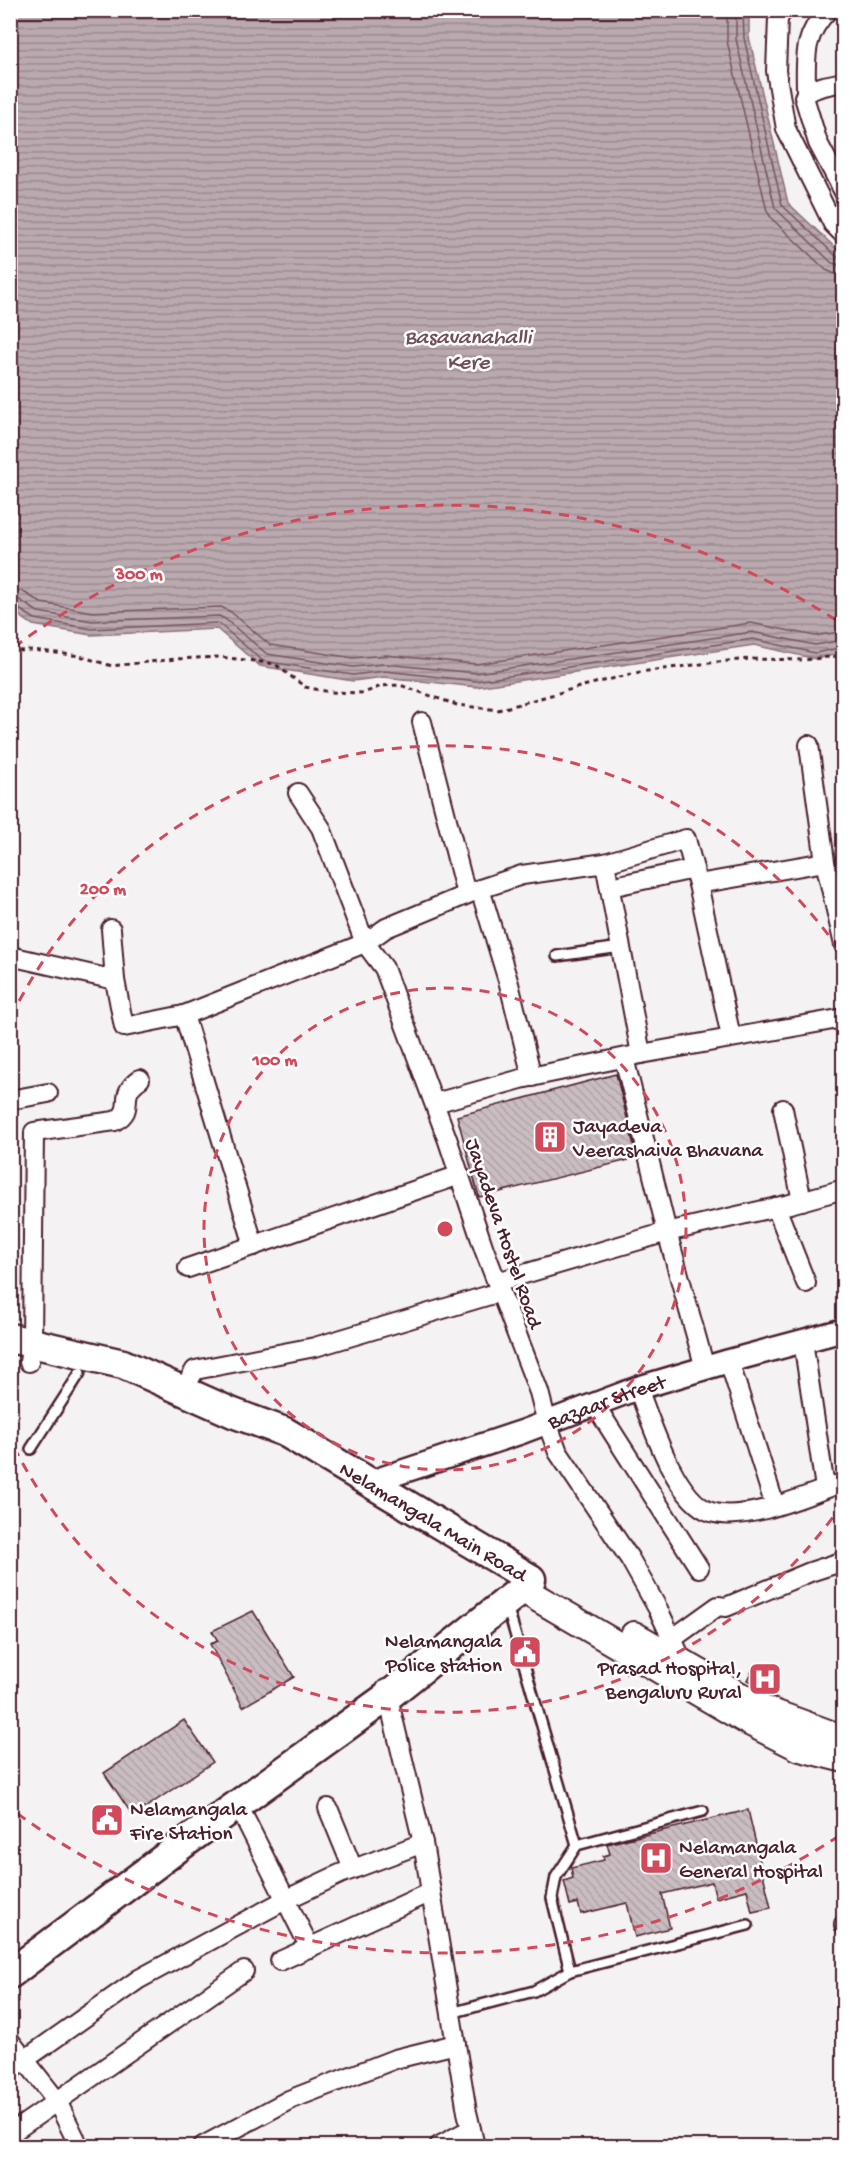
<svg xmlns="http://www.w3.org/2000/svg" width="854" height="2157" font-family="'Gochi Hand',sans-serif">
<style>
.water{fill:url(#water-rules);stroke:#8d727a;stroke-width:1.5}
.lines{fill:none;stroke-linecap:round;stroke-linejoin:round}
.shore{stroke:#77565f;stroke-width:1.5}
.building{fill:url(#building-back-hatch);stroke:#4a1f2b;stroke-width:1.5}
.service-casing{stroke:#4a1f2b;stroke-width:14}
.minor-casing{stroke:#4a1f2b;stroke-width:22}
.tertiary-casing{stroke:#4a1f2b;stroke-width:27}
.secondary-casing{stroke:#4a1f2b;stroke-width:30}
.primary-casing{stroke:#4a1f2b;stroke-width:33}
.path{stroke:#4a1f2b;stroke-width:3;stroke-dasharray:4.5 4.5;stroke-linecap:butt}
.service{stroke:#fff;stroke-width:9}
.minor{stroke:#fff;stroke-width:18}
.tertiary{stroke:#fff;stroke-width:22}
.secondary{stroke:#fff;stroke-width:26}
.primary{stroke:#fff;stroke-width:28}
.ring{fill:none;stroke:#d1495b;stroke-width:3;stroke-dasharray:10 8}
.labels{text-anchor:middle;stroke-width:5;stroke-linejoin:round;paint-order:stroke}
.poi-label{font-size:21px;fill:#4a1f2b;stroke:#fff;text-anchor:start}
.street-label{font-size:21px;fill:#4a1f2b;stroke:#fff}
.water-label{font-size:22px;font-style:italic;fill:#714f59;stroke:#fff}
.centre{fill:#d1495b;stroke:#fff;stroke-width:3}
.ring-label{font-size:18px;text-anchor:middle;font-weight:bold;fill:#d1495b;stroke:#fff;stroke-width:5;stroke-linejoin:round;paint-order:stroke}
</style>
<defs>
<pattern id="water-rules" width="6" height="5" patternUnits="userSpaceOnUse" patternTransform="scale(1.5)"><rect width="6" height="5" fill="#baa9ae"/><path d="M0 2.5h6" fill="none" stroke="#99898e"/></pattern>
<pattern id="building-back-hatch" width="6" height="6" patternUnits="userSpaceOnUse" patternTransform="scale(1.5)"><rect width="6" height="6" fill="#cabdc1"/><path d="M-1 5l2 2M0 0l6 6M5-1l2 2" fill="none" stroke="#afa2a6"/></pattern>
</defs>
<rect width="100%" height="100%" fill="#f4f2f2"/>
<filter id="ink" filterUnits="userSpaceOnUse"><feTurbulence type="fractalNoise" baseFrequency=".0167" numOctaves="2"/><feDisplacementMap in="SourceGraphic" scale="12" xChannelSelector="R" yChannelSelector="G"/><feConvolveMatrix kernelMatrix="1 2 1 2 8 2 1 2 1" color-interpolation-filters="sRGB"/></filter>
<g filter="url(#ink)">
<!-- water -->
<path class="water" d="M10,11h739v26l39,166 55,52v398l-27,6 -62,-14 -278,42 -92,-10 -31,4 -93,-15 -43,-37 -126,6 -58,-10 -22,-15z"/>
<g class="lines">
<!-- shore -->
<g class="shore">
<path d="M727,10v31l40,170 5,8 54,51 9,4 9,1"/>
<path d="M736,10v29l39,169 57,55 12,3"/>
<path d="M743,10l1,28 38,167 55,52 7,2"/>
<path d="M10,589l12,2 19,12 52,9 128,-5 10,5 39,33 83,13 33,-3 90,9 275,-41 64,13 29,-5"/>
<path d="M10,598l8,1 20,13 54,9 127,-5 6,3 42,35 86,13 32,-3 91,9 276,-41 63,13 29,-5"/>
<path d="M10,606l6,1 19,12 57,10 126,-6 45,38 90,14 32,-4 91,10 277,-42 62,14 29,-6"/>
</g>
</g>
<!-- building -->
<g class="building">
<path d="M616,1074l21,84 -158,39 -22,-81z"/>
<path d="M253,1611l41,66 -51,30 -33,-63 8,-3 -6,-10z"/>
<path d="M755,1665l23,11 -8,15 -23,-11z"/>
<path d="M184,1720l29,42 -80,54 -29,-43z"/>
<path d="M748,1810l23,98 -19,4 -5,-22 -31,8 -4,-16 -50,12 8,34 -35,9 -8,-34 -46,11 -3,-11 -8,2 -6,-24 9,-3 -2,-10 33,-8 -1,-4 7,-2 -3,-10z"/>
</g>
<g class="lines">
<!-- service casing -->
<g class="service-casing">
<g id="service">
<path d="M557,956l64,-9"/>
<path d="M31,1449l49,-76"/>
<path d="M507,1606l70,239"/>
<path d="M570,1971l-18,-73 4,-21 21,-32 126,-34"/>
<path d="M451,2013l83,-22 36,-20 178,-46"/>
</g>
</g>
<!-- minor casing -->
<g class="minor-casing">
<g id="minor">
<path d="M784,10l-6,8 -2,53 10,58 47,95 11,11"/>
<path d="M844,82c-13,3 -33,4 -40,15l14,46 26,49"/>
<path d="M806,93c0,-35 -4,-56 22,-83"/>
<path d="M422,722l44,172"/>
<path d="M809,745l16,117 19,83"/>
<path d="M298,793l23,35 44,115 19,25 64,173 36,108 55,143 8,31 11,29 72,107 28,50 24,51 4,3"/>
<path d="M605,863l36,191"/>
<path d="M698,884l127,-22"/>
<path d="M610,887l84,-18"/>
<path d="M480,889l29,95 23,93"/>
<path d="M111,929l4,51 9,47 60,-12 181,-72 21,-15 94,-39 42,-14 83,-12 81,-24 12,45 33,153"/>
<path d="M10,956l105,24"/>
<path d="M184,1015l70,231"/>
<path d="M624,1058l43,174 38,136"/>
<path d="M10,1100l38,-7"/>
<path d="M435,1103l86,-24 120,-25 203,-36"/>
<path d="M783,1109l19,92"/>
<path d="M776,1207l30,76"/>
<path d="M188,1268l272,-93"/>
<path d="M497,1282l170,-50 123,-28 54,-15"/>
<path d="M803,1341l22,147"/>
<path d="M729,1361l46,145"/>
<path d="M29,1362l3,-19 2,-211 81,-11c23,-13 0,-25 25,-42"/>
<path d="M638,1388c12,32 38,114 73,124 35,11 99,-18 133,-30"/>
<path d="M183,1390l12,-20 120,-23 185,-55"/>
<path d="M595,1405l104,163"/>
<path d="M672,1639l46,-33 8,1 84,-35 34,-11"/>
<path d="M386,1689l37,154 44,269 8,34"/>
<path d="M238,1805l72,143"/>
<path d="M328,1808l25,61"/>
<path d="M844,1924v1"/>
<path d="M280,1961l151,-69"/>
<path d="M10,2041l47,60 22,45"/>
<path d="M10,2070l129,-91 146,-79 55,-26 83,-31"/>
<path d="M10,2134l234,-163"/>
<path d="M203,2146l86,-46 106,-41 61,-15"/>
<path d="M439,2146l32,-17"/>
</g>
</g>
<!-- tertiary casing -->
<g class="tertiary-casing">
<g id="tertiary">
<path id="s1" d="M371,1482l151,-50 116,-44 91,-27 115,-31"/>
</g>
</g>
<!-- secondary casing -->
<g class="secondary-casing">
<g id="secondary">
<path d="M522,1589l227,133 51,26 44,11"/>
<path d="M634,1635l129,74 81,30"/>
</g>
</g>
<!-- primary casing -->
<g class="primary-casing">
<g id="primary">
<path id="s2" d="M10,1338l113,26 110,49 52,19 246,147 -9,10 -134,107 -205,148 -173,130"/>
</g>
</g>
<!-- path -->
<path class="path" d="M10,648l8,3 15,-1 47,6 32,10 63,-7 45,-2 34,4 21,3 30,23 25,5 34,1 17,-7 19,-1 57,20 41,5 85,-24 57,-14 77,-10 33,-3 55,1 39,-5"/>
<!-- service -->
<use href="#service" class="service"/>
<!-- minor -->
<use href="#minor" class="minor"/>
<!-- tertiary -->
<use href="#tertiary" class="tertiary"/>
<!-- secondary -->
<use href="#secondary" class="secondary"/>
<!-- primary -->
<use href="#primary" class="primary"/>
</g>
</g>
<!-- distance rings -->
<g class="ring">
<circle cx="445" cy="1229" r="241"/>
<path d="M843 1503A483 483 0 0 1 11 1441M11 1017A483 483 0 0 1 843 955"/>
<path d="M839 1836A724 724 0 0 1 14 1811M14 647A724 724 0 0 1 839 622"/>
</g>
<!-- icons -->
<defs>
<g id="building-square" transform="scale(1.725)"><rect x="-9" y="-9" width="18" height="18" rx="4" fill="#d1495b" stroke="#fff"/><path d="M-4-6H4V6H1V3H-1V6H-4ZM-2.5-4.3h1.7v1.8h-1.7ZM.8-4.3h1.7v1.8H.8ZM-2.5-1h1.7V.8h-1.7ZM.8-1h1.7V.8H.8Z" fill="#fff"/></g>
<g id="civic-square" transform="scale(1.725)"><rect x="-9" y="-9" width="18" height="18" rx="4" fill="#d1495b" stroke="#fff"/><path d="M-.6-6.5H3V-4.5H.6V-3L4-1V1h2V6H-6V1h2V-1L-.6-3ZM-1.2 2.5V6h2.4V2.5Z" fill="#fff"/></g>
<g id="hospital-square" transform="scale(1.725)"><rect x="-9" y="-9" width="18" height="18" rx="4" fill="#d1495b" stroke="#fff"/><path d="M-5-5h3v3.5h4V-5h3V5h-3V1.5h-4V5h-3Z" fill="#fff"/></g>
</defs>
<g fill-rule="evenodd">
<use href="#building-square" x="550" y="1137"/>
<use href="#civic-square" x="525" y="1652"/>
<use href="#hospital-square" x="765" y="1679"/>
<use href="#civic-square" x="107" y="1820"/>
<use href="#hospital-square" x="656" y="1858"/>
</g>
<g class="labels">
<!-- poi labels -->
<g class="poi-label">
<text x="573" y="1132">Jayadeva<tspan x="573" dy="24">Veerashaiva Bhavana</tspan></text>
<text x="502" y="1647" text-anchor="end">Nelamangala<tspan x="502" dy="24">Police station</tspan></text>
<text x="742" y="1674" text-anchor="end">Prasad Hospital,<tspan x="742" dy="24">Bengaluru Rural</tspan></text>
<text x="130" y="1815">Nelamangala<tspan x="130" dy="24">Fire Station</tspan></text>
<text x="679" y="1853">Nelamangala<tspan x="679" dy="24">General Hospital</tspan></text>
</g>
<!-- street labels -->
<g class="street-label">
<text transform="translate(505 1233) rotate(71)" y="7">Jayadeva Hostel Road</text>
<text dy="7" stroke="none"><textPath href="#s1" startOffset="249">Bazaar Street</textPath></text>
<text dy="7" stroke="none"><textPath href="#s2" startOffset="465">Nelamangala Main Road</textPath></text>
</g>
<!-- water labels -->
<g class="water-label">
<text x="468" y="343">Basavanahalli<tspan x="468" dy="25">Kere</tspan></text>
</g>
</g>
<circle cx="445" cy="1229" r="9" class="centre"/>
<g class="ring-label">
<text x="139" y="579">300 m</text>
<text x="103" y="894">200 m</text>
<text x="275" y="1065">100 m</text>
</g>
<!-- margin -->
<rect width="854" height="2157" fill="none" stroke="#fff" stroke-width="36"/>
<rect x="18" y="18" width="818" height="2121" fill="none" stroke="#4a1f2b" stroke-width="2" filter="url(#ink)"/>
</svg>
